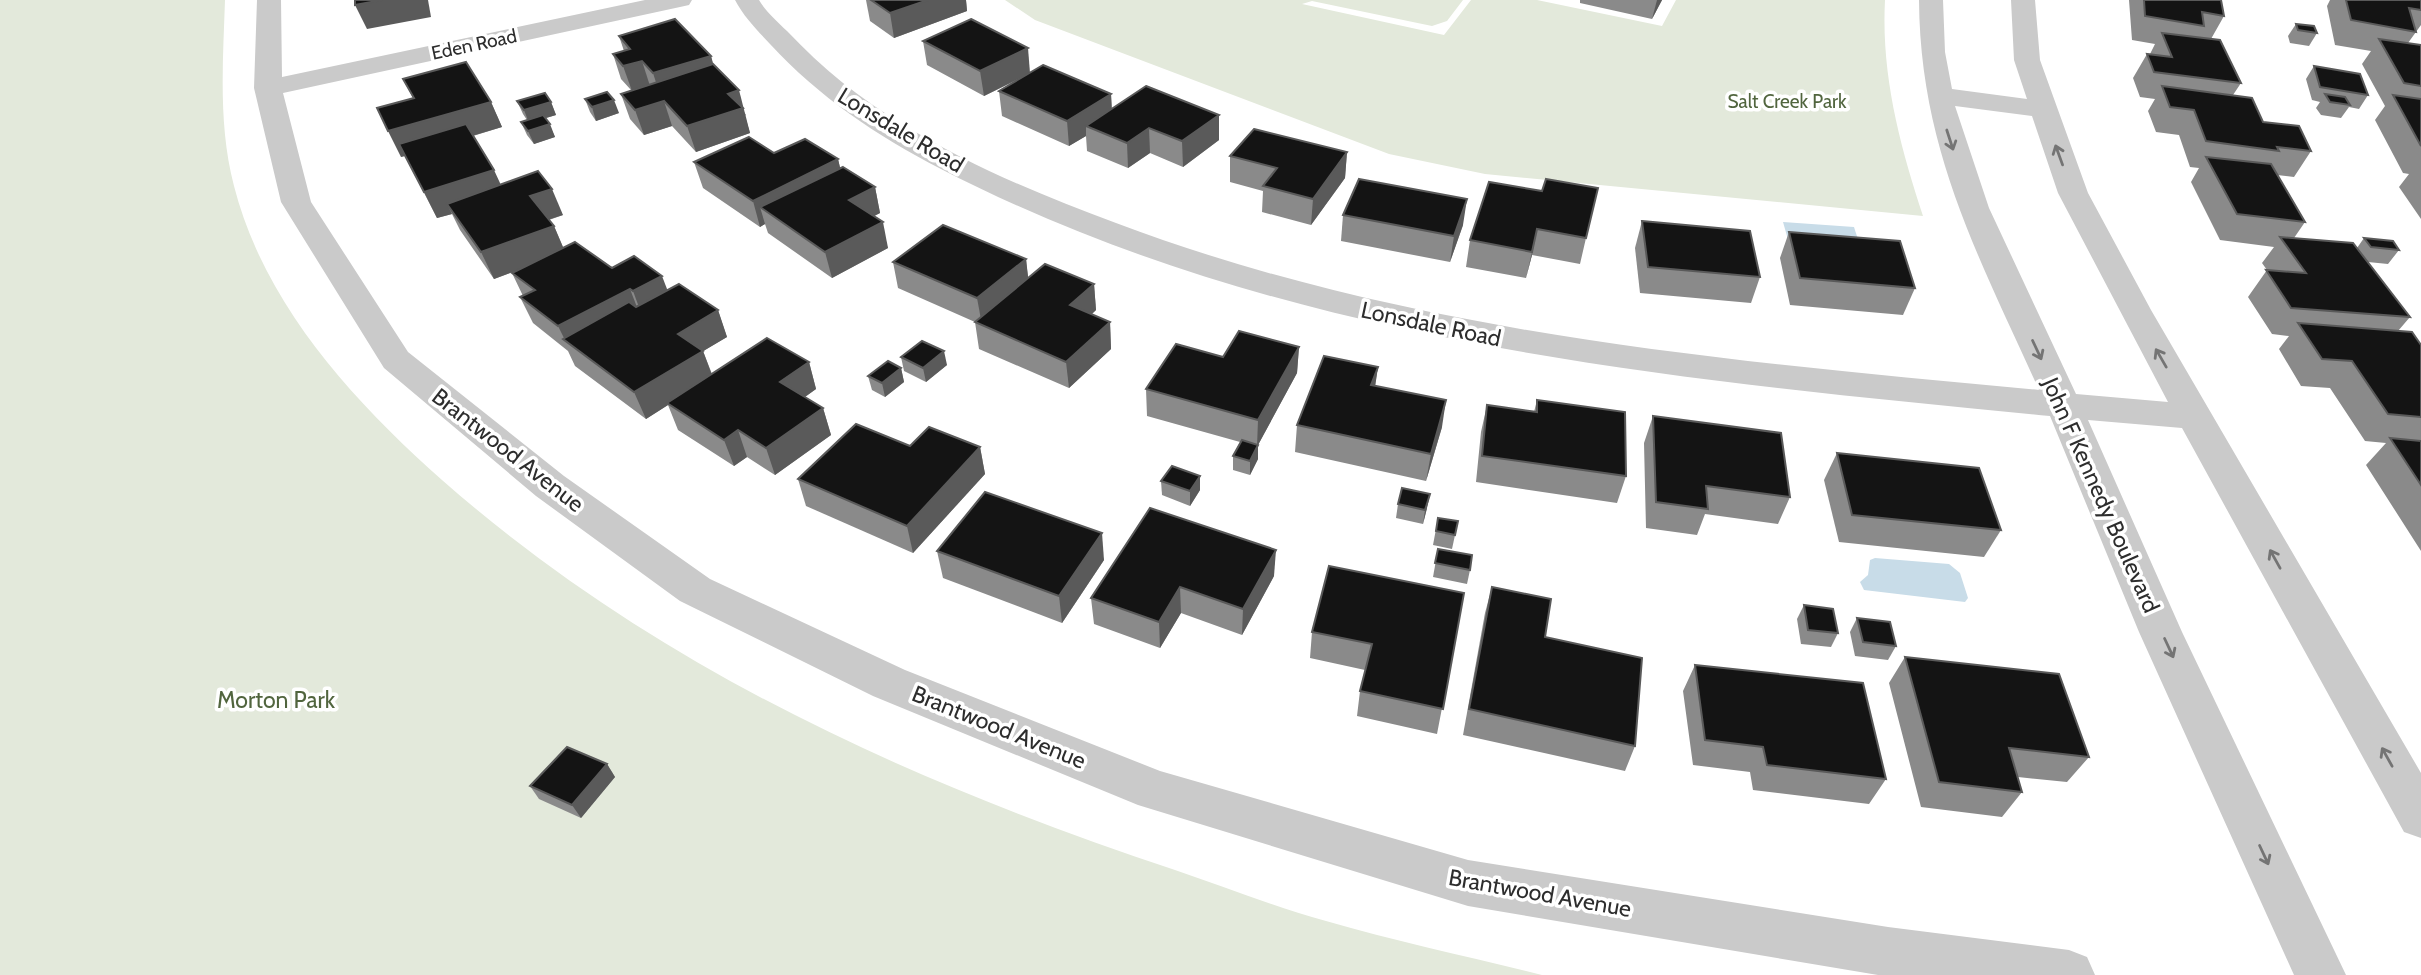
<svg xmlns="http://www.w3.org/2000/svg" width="2421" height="975" font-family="Cabin,sans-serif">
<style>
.green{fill:#e3e9db}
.water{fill:#c8dce8}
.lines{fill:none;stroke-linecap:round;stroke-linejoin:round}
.minor{fill:#cacaca;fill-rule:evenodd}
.wall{fill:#8a8a8a}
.shaded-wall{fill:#5a5a5a}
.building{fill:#141414;stroke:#5a5a5a;stroke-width:2}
.oneway{stroke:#747474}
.labels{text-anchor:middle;stroke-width:7;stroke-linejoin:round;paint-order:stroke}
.far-street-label{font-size:19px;fill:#2d2d2d;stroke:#fff}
.far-park-label{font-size:19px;fill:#51653e;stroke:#fff}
.street-label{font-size:23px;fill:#2d2d2d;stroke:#fff}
.park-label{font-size:23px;fill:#51653e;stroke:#fff}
</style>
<rect width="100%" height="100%" fill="#fff"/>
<!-- green -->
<g class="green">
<path d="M0,0h225c-2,62 -7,125 9,186 30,118 119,215 208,294 213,187 466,301 733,390 50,17 100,37 151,51 72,21 145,36 216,54h-1542z"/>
<path d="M1005,0h458l-16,21 -15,5 -120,-25 -10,3 142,31 27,-35h66l125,26 14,-26h209c-4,75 15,146 38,216l-438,-42 -96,-20 -354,-134z"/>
</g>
<!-- water -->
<g class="water">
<path d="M1783,222l71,5 7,22 -72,-6z"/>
<path d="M1875,558l74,6 11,9 8,25 -3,4 -101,-12 -4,-8 8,-7 2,-15z"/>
</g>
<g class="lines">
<!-- minor -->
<g class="minor">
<path d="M257,0h24l1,77 363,-77h47l-3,5 -9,2 -397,86 28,109 97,150 156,124 146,103 195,91 255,101 308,89 420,67 181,23 18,7 8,18h-217l-410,-69 -330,-101 -265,-109 -193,-95 -144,-105 -152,-128 -103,-166 -27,-114z"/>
<path d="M735,0h24c7,12 18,21 28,31 35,37 73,68 117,94 66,41 139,71 212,98 294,111 612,138 923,167 -60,-133 -119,-240 -120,-390h24l2,52 7,37 75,10 -13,-39 -3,-60h24l5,60 48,133 63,117 270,463v65l-17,-6 -222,-404 -94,-8 94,212 164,343h-52l-155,-343 -89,-216c-376,-37 -768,-71 -1109,-247 -64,-33 -122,-72 -171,-125 -13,-14 -26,-27 -35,-44zM1955,106l77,10 26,77 110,209 -92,-8 -87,-186z"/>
</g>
</g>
<!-- wall -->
<g class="wall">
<path d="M866,0h100l1,11 -73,27 -24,-17z"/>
<path d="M1580,0h82l-10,19 -72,-16z"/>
<path d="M2129,0h92l3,16 -13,23 30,44 -8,12 30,27 48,29 -17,26 -17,-2 28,47 -11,16 63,10 7,-10 35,12 -11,14 -20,-2 42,55 -12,14 23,14v206l-55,-86 20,-22 -21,-2 -35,-53 -29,-2 -22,-37 10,-13 -17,-2 -24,-37 19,-27 -5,-7 12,-16 -54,-7 -29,-58 8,-14 -9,-1 -11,-32 -23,-3 -8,-21 7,-12 -15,-2 -7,-19 14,-24h3l5,-10 -23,-4z"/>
<path d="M2330,0h91v25l-13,18 13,2v174l-22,-32 10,-13 -6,-1 -28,-53 10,-14 -23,-42 9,-13 -36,-6 -8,-39z"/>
<path d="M2296,24l21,9 -8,13 -19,-3 -2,-7z"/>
<path d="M619,36l92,20 2,9 33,50 -1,1 5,17 -54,19 -24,-26 -28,9 -14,-16 -9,-25 10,-4 -10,-11 -8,-25 11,-3z"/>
<path d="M923,41l107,32 81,21 1,15 107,6v25l-36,27 -33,-14 -22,15 -41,-17 -1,-15 -17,10 -67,-30 -3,-25 30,-17 -45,22 -57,-31z"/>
<path d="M2314,66l54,29 -9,14 -10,-2 -8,11 -20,-3 -5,-7 4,-6 -8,-2 -6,-21z"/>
<path d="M403,79l88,23 11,25 -29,9 27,49 63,30 -14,5 5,6 9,21 155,63 9,27 -24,14 9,23 97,-12 7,27 -11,8 18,11 8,27 -56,40 -28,-18 -13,9 -56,-36 -10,-25 -22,14 -71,-53 -7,-15 -35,-28 -13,-26 3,-1 -11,-23 6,-3 -24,9 -34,-49 -8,-16 -15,4 -32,-62 -4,1 12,-59z"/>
<path d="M585,99l34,14 -23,8 -6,-9z"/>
<path d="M517,101l34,1 5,13 -10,3 9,19 -21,7 -7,-9 -6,-13 6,-2 -4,-6z"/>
<path d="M1347,152l-2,26 -34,47 -49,-13 1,-21 -33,-9v-26z"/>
<path d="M774,153l64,6 2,9 35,19 5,26 -6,3 14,32 -56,30 -64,-45 -3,-9 -5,3 -57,-39 -9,-26z"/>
<path d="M1489,182l97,56 -6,26 -48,-9 -6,23 -60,-11 4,-27z"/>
<path d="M1343,215l120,10 -13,37 -109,-21z"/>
<path d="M1642,221l118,56 -9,26 -111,-10 -5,-45z"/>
<path d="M1789,232l126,56 -12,27 -113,-10 -10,-47z"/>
<path d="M1026,259l2,19 66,6 2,26 -5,5 19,7 1,27 -42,39 -90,-39 -4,-27 -77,-34 -5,-26z"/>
<path d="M1299,347l-2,26 -39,72v14l-8,16 -17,-5v-14l7,-14 -93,-26 -1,-27z"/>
<path d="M901,357l46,8 -21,17 -22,-11z"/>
<path d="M1378,367l-3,18 67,42 -16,54 -131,-29 2,-27z"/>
<path d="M901,368l3,14 -19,15 -13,-7 -4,-14z"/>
<path d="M1537,400l89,76 -9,27 -141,-21 5,-50 6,-27 47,7z"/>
<path d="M1653,416l137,81 -12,27 -73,-10 -8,21 -51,-7 -2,-85z"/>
<path d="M910,446l70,1 5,27 -72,79 -107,-47 -8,-27z"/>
<path d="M1837,453l164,77 -17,27 -145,-15 -15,-62z"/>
<path d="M1200,476v14l-10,16 -28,-11 -1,-14z"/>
<path d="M1398,504l29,4 -4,16 -27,-6z"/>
<path d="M1438,518l20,3 -6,28 -19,-4z"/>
<path d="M1438,549l32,21 -3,14 -34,-7z"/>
<path d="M937,551l167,9 -42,63 -119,-45z"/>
<path d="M1274,576l-32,59 -61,-22 -21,35 -66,-24 -3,-26z"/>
<path d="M1492,587l53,50 90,109 -10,25 -162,-36 22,-122z"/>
<path d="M1464,593l-27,141 -80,-18 3,-25 5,-21 -55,-12 2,-26z"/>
<path d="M1804,605l34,28 -7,14 -30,-3 -4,-25z"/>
<path d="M1857,618l39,28 -8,14 -33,-4 -5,-24z"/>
<path d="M1905,657l184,100 -22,25 -49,-5 4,15 -20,25 -81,-10 -32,-124z"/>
<path d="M1695,665l191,114 -17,25 -116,-14 -3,-18 -57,-7 -10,-74z"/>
<path d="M607,764l8,13 -34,41 -42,-19 -9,-13z"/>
</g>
<!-- shaded-wall -->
<g class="shaded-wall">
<path d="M382,0h46l3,17 -64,12 -12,-24z"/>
<path d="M928,0h38l1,11 -73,27 -4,-25z"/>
<path d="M1657,0h5l-10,19z"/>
<path d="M1028,48l2,25 -46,23 -4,-25z"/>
<path d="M711,56l7,25 -57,17 -8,-25z"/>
<path d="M642,61l8,25 -18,5 -9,-25z"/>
<path d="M739,90l11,43 -54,19 -9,-26 41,-32z"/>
<path d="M1111,94l1,25 -26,7v10l-17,10 -2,-25z"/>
<path d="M614,100l5,13 -23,8 -4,-14z"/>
<path d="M664,101l8,25 -28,9 -9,-25z"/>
<path d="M491,102l11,25 -101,30 -13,-26z"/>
<path d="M551,102l5,13 -27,8 -5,-13z"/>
<path d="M1219,115v25l-36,27 -1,-26z"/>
<path d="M550,124l5,13 -21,7 -6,-13z"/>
<path d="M1149,128l1,25 -22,15 -1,-25z"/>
<path d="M1347,152l-2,26 -34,47 2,-26z"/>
<path d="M838,159l6,25 -84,23 5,17 -5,3 -7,-26z"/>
<path d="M494,170l12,26 -59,8 5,10 -15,4 -13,-26z"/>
<path d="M875,187l5,26 -25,13 -6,-26z"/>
<path d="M552,189l11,26 -22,7 -11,-26z"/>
<path d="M1467,199l-4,26 -13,37 4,-26z"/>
<path d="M883,222l5,26 -56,30 -7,-26z"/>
<path d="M554,226l11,26 -71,27 -13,-27z"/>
<path d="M1537,229l-5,26 -6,23 6,-26z"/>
<path d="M1026,259l3,26 -47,40 -5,-27z"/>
<path d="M662,276l10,26 -29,16 -10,-27z"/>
<path d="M1094,284l2,26 -24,22 -2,-27z"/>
<path d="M630,289l10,26 -75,25 -7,-14z"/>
<path d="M718,310l9,27 -37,22 13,-8 10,27 -46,25 1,2 -22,14 -12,-27 44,-58z"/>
<path d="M1110,322l1,27 -42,39 -3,-26z"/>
<path d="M1299,347l-2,26 -39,72v14l-8,16v-14l7,-14 1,-27z"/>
<path d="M944,351l3,14 -21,17 -3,-14z"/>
<path d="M809,362l7,27 -28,20 -8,-27z"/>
<path d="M1378,367l-4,27 -3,-9z"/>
<path d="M901,368l3,14 -19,15 -3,-14z"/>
<path d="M1446,400l-4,27 -16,54 5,-27z"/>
<path d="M823,408l8,27 -56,40 -9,-27z"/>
<path d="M738,430l9,27 -13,9 -10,-26z"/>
<path d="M980,447l5,27 -72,79 -6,-27z"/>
<path d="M1200,476v14l-10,16v-15z"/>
<path d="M1430,494l-3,14 -4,16 2,-14z"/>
<path d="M1102,533l2,27 -42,63 -3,-27z"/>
<path d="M1276,550l-2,26 -32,59 1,-26z"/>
<path d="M1180,587l1,26 -21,35 -1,-26z"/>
<path d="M607,764l8,13 -34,41 -9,-13z"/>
</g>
<!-- building -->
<g class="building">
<path d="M355,0h27l-27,5z"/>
<path d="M871,0h57l-38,13z"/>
<path d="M2144,0h77l3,16 -22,-4 2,14 -59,-10z"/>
<path d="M2346,0h75v10l-12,-2 7,24 -65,-12z"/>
<path d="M675,19l36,37 -58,17 -11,-12 -19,5 -10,-12 17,-5 -11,-13z"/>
<path d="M971,19l57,29 -48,23 -57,-30z"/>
<path d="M2296,24l18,2 3,7 -19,-3z"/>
<path d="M2162,33l58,7 21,43 -87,-11 -7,-18 25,3z"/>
<path d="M2379,39l42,6v41l-17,-3z"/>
<path d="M466,62l25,40 -103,29 -11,-23 37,-10 -11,-19z"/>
<path d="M713,64l26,26 -11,4 15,14 -56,18 -23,-25 -29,9 -14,-16z"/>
<path d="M1043,65l68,29 -44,27 -68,-30z"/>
<path d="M2314,66l46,8 8,21 -48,-8z"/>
<path d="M1146,86l73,29 -37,26 -33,-13 -22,15 -41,-17z"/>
<path d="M2162,86l90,12 11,24 36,4 12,25 -34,-4 2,4 -73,-10 -12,-31 -24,-3z"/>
<path d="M607,92l7,8 -22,7 -7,-8z"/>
<path d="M545,93l6,9 -27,8 -7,-9z"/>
<path d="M2325,94l20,3 5,8 -20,-3z"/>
<path d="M2393,95l28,4v47z"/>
<path d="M543,115l7,9 -22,7 -7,-9z"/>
<path d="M466,124l28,46 -70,22 -25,-48z"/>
<path d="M1254,129l93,23 -34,47 -50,-13 14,-18 -47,-12z"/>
<path d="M749,137l25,16 31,-14 33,20 -85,42 -59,-39z"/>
<path d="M2206,157l65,7 34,58 -68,-8z"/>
<path d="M843,167l32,20 -26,13 34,22 -58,30 -65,-45z"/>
<path d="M538,171l14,18 -22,7 24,30 -73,26 -34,-48z"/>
<path d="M1359,179l108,20 -13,37 -111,-21z"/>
<path d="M1546,179l52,9 -12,50 -49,-9 -5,23 -62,-12 19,-58 53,9z"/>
<path d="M1642,221l108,10 10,46 -112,-10z"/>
<path d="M943,225l83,34 -49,39 -84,-36z"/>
<path d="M1789,232l111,9 15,47 -115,-10z"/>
<path d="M2280,237l73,6 57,74 -119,-9 -25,-38 40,3z"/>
<path d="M2364,238l29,3 6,9 -28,-3z"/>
<path d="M575,242l37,26 22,-12 28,20 -29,15 -3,-2 -72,37 -38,-29 15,-7 -23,-17z"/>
<path d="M1045,264l49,20 -24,21 40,17 -44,40 -91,-40z"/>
<path d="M679,284l39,26 -40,24 25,17 -69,41 -71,-53 66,-37 7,5z"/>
<path d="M2298,323l114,9 9,13v72l-33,-3 -36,-53 -30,-2z"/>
<path d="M1239,331l60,16 -41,73 -112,-31 30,-45 47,13z"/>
<path d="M767,338l42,24 -29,20 43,26 -57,40 -28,-18 -14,10 -57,-37z"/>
<path d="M922,341l22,10 -21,17 -22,-11z"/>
<path d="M1324,356l54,11 -7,18 75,15 -15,54 -134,-29z"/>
<path d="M888,361l13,7 -19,15 -14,-7z"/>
<path d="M1537,400l88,12 1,64 -144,-20 5,-51 50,7z"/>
<path d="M1653,416l128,17 9,64 -84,-11 2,23 -52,-7z"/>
<path d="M856,424l54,22 19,-19 51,20 -73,79 -109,-47z"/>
<path d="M2390,438l31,3v44z"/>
<path d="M1242,440l16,5 -8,16 -17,-5z"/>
<path d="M1837,453l142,15 22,62 -149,-15z"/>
<path d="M1172,466l28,10 -10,15 -29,-10z"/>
<path d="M1402,488l28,6 -5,16 -27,-6z"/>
<path d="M985,492l117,41 -43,63 -122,-45z"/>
<path d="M1150,508l126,42 -33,59 -63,-22 -21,35 -68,-24z"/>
<path d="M1438,518l20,3 -3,14 -19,-4z"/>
<path d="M1438,549l34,6 -2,15 -35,-7z"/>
<path d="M1329,566l135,27 -21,116 -83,-18 12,-47 -60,-12z"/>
<path d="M1492,587l59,12 -6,38 97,21 -7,88 -166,-37z"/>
<path d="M1804,605l29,4 5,24 -30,-3z"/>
<path d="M1857,618l33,4 6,24 -33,-4z"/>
<path d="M1905,657l154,17 30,83 -80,-9 13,44 -83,-10z"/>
<path d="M1695,665l168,18 23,96 -119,-14 -4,-18 -58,-7z"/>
<path d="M567,747l40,17 -35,41 -42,-19z"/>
</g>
<!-- one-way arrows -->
<defs><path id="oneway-shaft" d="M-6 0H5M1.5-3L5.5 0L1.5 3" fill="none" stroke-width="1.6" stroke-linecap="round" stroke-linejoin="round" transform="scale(1.75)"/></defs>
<g class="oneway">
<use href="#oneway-shaft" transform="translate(1950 140) rotate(72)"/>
<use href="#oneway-shaft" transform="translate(2059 155) rotate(-110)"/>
<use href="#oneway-shaft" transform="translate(2037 350) rotate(65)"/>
<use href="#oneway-shaft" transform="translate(2161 358) rotate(-120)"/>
<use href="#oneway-shaft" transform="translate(2275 559) rotate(-119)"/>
<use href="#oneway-shaft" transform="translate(2169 648) rotate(65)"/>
<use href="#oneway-shaft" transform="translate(2387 757) rotate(-119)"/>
<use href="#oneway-shaft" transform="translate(2264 855) rotate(65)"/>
</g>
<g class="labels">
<!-- far-street labels -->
<g class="far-street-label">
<text transform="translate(474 44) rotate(-12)" y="7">Eden Road</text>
</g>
<!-- far-park labels -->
<g class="far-park-label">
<text x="1787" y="108">Salt Creek Park</text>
</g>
<!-- street labels -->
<g class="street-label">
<text transform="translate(901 130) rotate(31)" y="8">Lonsdale Road</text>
<text transform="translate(1431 324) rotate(12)" y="8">Lonsdale Road</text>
<text transform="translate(508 450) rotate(38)" y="8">Brantwood Avenue</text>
<text transform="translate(2101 495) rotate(66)" y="8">John F Kennedy Boulevard</text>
<text transform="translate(999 727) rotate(22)" y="8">Brantwood Avenue</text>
<text transform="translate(1540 893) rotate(10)" y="8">Brantwood Avenue</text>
</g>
<!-- park labels -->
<g class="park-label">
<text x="276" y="708">Morton Park</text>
</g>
</g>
</svg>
